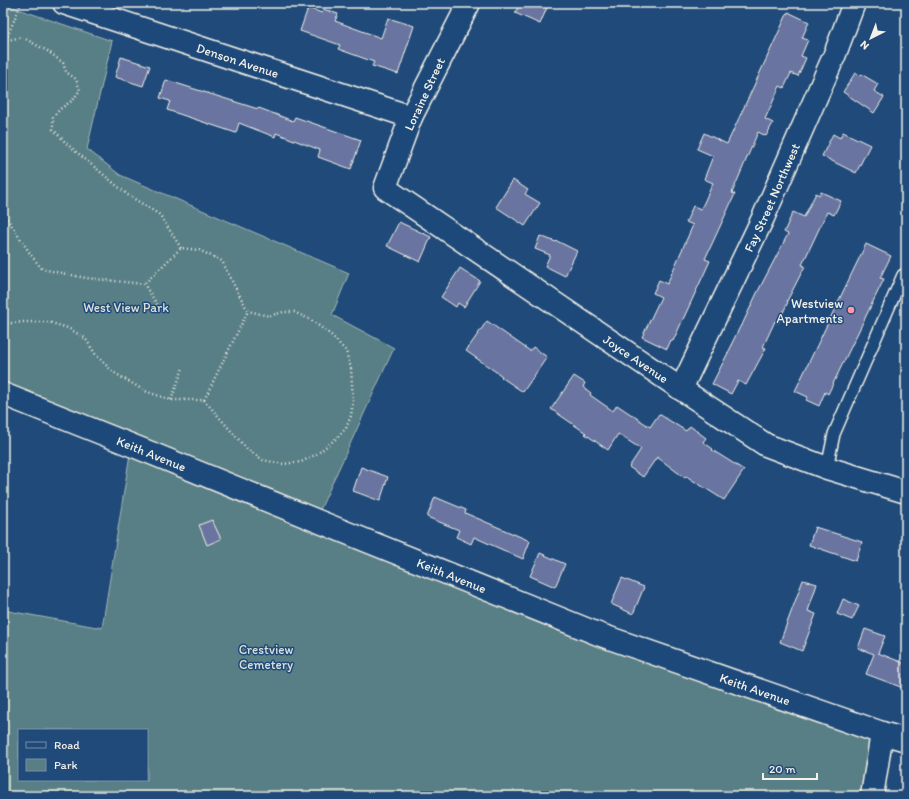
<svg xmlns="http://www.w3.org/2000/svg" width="909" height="799" font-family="Itim,sans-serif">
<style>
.green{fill:#597f85;stroke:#a6b8b6;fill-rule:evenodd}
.building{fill:#6975a0;stroke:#f4f1e8}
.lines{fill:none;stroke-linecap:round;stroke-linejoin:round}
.lane-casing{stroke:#f4f1e8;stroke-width:14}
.street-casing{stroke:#f4f1e8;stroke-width:25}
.secondary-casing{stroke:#f4f1e8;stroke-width:25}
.path{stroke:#f4f1e8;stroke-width:2.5;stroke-dasharray:1 3;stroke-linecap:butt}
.lane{stroke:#1f4a7a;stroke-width:11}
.street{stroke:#1f4a7a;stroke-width:22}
.secondary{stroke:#1f4a7a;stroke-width:22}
.poi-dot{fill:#ff9aa2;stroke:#1f4a7a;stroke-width:1.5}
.labels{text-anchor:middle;stroke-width:3;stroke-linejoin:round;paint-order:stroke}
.street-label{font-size:13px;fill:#f4f1e8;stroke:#1f4a7a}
.poi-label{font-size:13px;fill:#f4f1e8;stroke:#1f4a7a;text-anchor:end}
.park-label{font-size:13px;fill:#dde0d9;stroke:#1f4a7a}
</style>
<rect width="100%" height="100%" fill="#1f4a7a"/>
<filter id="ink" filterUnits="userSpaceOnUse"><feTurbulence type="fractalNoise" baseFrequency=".025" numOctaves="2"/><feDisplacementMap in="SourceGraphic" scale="8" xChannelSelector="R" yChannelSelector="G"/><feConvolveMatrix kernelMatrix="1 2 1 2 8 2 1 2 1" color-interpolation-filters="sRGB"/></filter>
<g filter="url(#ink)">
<!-- green -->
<g class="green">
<path d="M3,4l109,37 -25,108 33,26 229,98 -17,42 62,33 -75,164 -316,-127z"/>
<path d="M130,454l742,285 -9,57h-860v-186l99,18zM19,730h128v50h-128z"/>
</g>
<!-- building -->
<g class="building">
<path d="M520,3h29l-9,21 -25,-11z"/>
<path d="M308,8l14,5 1,-4 15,5 -3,7 46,17 7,-20 26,8 -16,48 -26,-8 2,-4 -36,-13 2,-4 -40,-14z"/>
<path d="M788,12l21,10 -7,16 6,2 -7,16 5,2 -8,18 -7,-3 -7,15 -4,-2 -15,33 8,4 -7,13 -8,-4 -26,61 3,1 -30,65 5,2 -37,80 -2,-1 -4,9 -25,-12 19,-40 -8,-4 6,-13 8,4 26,-59 -7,-3 7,-16 8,3 12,-26 -9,-4 9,-23 -16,-7 7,-16 23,11z"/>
<path d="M121,57l29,9 -7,20 -28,-9z"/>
<path d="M855,73l5,3 1,-2 17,10 -4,7 10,6 -10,16 -31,-21z"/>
<path d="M166,80l92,29 1,-1 34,13 2,-4 66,23 -10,29 -33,-12 2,-7 -44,-17 -1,4 -36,-14 -3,10 -69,-23 3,-9 -10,-3z"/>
<path d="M843,132l27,13 -14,28 -34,-17 11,-22 7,4z"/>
<path d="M513,180l15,10 -3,4 15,9 -15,23 -29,-19z"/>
<path d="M821,192l20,9 -7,14 -7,-3 -25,53 3,1 -18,35 1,1 -10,21 -3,-2 -12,26 3,1 -20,37 -8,-4 -7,13 -19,-10 20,-39h-1l10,-20h1l15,-32 31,-59 -4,-2 9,-20 11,5 12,-24 3,2z"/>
<path d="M399,222l32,15 -11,25 -33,-16z"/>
<path d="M540,236l16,6 1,-1 20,10 -12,25 -20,-10 5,-11 -15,-6z"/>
<path d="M866,244l25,12 -11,22 4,1 -56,115 -3,-2 -6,14 -13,-6 2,-3 -13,-6z"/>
<path d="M460,268l20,13 -16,26 -6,-4 -2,4 -15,-10z"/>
<path d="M487,321l43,30 3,-4 14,10 -24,35 -22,-15 1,-1 -36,-25z"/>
<path d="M574,376l11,7 -2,4 8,6 -1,2 23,16 4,-6 33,22 9,-13 27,17 4,-5 16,12 -3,4 10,7 -1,1 32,20 -20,30 -38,-24 -1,2 -28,-21 -14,20 -14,-10 12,-18 -23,-15 -10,16 -23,-16 1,-1 -35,-24z"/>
<path d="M361,467l27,10 -8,24 -27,-10z"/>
<path d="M435,497l31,13 -1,3 65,28 -7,18 -49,-22 -3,7 -15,-7 3,-7 -32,-13z"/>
<path d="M212,520l9,19 -14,6 -8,-20z"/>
<path d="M815,527l47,15 -6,19 -47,-16z"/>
<path d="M540,553l25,11 -10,23 -25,-11z"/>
<path d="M622,578l22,9 -11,27 -22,-10z"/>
<path d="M803,580l14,4 -9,27 8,3 -14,37 -22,-9z"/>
<path d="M843,599l16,7 -7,14 -15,-6z"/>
<path d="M865,629l20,7 -7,17 28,11v25l-40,-15 8,-20 -16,-6z"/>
</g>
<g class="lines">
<!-- lane casing -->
<g class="lane-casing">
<path id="lane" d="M827,468l7,-34 69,-159"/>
</g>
<!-- street casing -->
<g class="street-casing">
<g id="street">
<path id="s1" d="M64,3l347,114"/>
<path id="s2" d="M469,3l-58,114 -26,71 296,201 85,56 61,23 79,24"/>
<path id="s3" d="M681,389l82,-171 72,-164 19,-51"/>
<path d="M872,796l10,-63"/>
</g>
</g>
<!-- secondary casing -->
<g class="secondary-casing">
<g id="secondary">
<path id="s4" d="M3,394l143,57 169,69 283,114 284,99 24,7"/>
</g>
</g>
<!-- path -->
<g class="path">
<path d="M6,40l15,-37"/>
<path d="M3,41l19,-4 27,15 14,11 3,9 10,7 4,11 -7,10 -13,9 -7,8v12l15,16 60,50 32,20 21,33"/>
<path d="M3,217l5,3 23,35 11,14 44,9 58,6 16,25"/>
<path d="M3,324l20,-2h25l20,6 17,10 11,17 17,17 32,19 26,9h33l44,-89 -13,-24 -13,-26 -23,-11 -18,-2 -37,36"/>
<path d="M171,400l12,-32"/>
<path d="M204,400l43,49 16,11 20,4 18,-2 16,-8 21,-17 8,-9 5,-12 2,-15 -2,-33 -5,-17 -15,-16 -20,-15 -17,-8h-11l-14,4 -21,-5"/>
</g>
<!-- lane -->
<use href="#lane" class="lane"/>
<!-- street -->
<use href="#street" class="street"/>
<!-- secondary -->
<use href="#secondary" class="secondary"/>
</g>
</g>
<!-- markers -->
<circle class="poi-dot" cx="851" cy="310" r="4"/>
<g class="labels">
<!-- street labels -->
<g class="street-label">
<text dy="5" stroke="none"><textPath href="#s1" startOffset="183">Denson Avenue</textPath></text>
<text transform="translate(424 94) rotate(-65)" y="5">Loraine Street</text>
<text dy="5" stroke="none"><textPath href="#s3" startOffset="212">Fay Street Northwest</textPath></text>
<text dy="5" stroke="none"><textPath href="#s2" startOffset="507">Joyce Avenue</textPath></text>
<text dy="5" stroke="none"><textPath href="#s4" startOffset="160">Keith Avenue</textPath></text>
<text dy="5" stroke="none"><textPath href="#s4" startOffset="484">Keith Avenue</textPath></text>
<text dy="5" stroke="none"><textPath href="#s4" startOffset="808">Keith Avenue</textPath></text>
</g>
<!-- poi labels -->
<g class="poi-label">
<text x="843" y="308">Westview<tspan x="843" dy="15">Apartments</tspan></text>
</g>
<!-- park labels -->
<g class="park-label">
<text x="126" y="312">West View Park</text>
<text x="266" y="654">Crestview<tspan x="266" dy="15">Cemetery</tspan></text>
</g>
</g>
<!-- margin -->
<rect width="909" height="799" fill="none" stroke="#1f4a7a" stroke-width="16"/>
<rect x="8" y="8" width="893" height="783" fill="none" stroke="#f4f1e8" stroke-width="1.5" filter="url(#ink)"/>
<!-- legend -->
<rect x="18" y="729" width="130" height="52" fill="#1f4a7a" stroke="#748da6"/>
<rect x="26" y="742" width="20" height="6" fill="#1f4a7a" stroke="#748da6"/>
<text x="54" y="749" font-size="12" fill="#f4f1e8">Road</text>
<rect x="26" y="759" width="20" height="12" fill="#597f85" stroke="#748da6"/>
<text x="54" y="769" font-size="12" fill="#f4f1e8">Park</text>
<!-- north arrow -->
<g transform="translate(871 38) rotate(222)" stroke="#1f4a7a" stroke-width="3" paint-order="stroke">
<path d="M0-3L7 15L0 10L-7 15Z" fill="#f4f1e8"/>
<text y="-6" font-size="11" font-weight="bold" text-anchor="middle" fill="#f4f1e8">N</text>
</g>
<!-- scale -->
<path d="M763 773v6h54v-6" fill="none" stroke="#f4f1e8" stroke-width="2"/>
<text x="769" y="773" font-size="12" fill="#f4f1e8" stroke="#1f4a7a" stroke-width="3" paint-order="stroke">20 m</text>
</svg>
